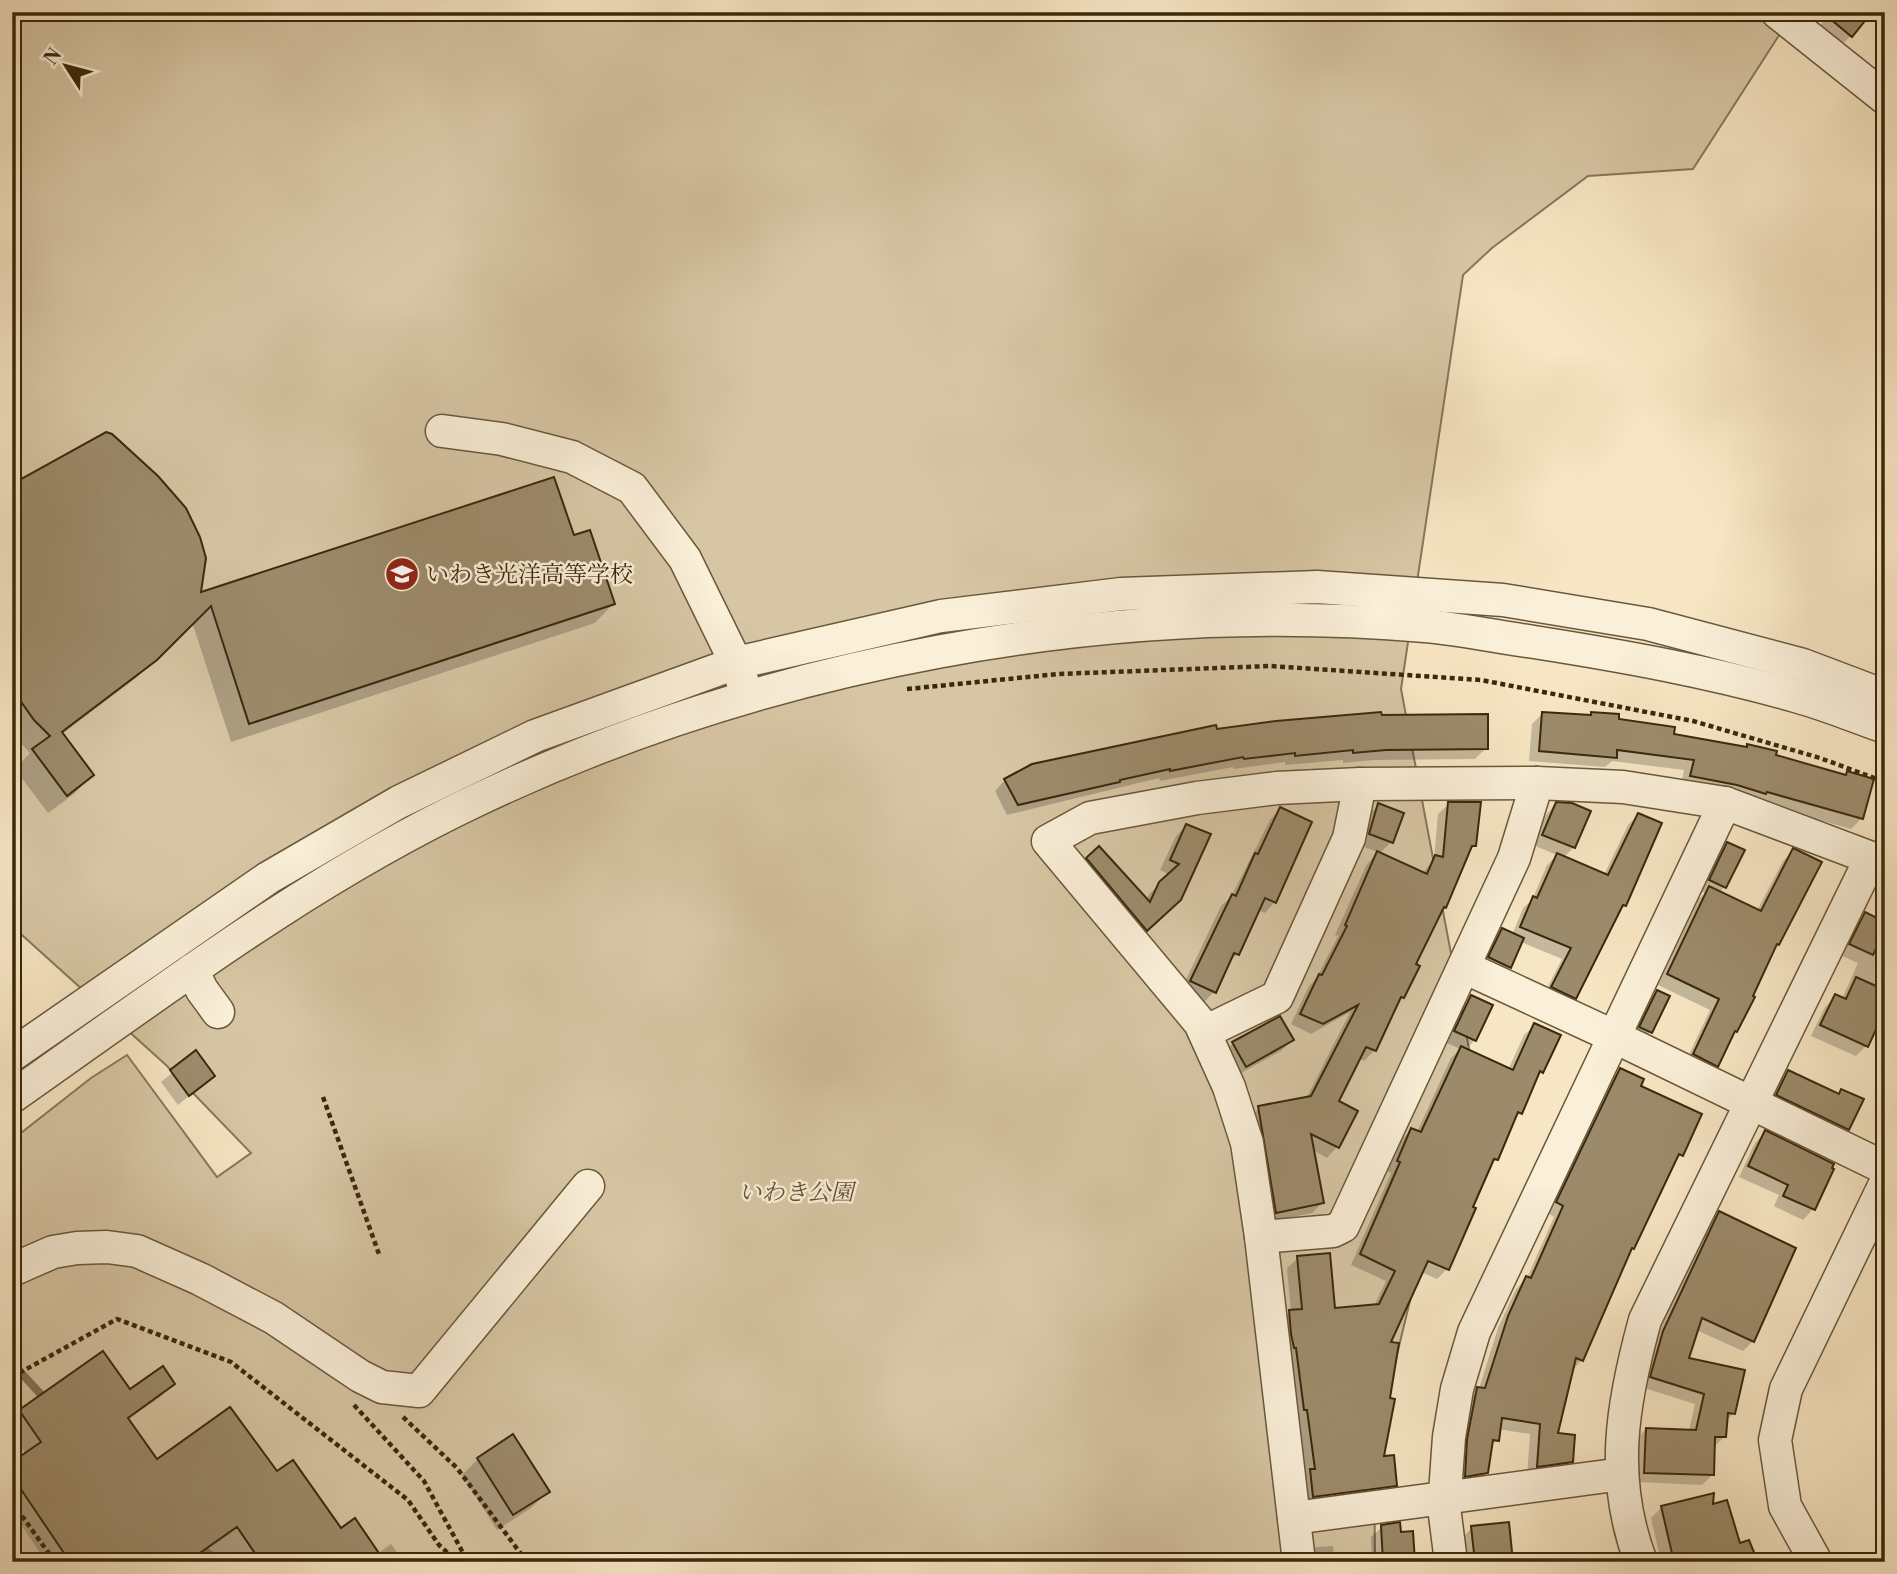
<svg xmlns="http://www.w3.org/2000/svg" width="1897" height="1574" font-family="'Libre Bodoni','Noto Serif JP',serif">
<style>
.green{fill:#d7c6a4;stroke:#887758;stroke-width:2}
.shadow{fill:#0003}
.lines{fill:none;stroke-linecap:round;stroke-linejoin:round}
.stream{stroke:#857355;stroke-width:8}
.building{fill:#9c8b6b;stroke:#3a280c;stroke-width:2}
.minor-casing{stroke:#69583a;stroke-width:35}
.path{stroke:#3a280c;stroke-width:4.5;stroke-dasharray:5 3.5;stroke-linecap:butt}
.minor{stroke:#faefd8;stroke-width:32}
.labels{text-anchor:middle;stroke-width:5;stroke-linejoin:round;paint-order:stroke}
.poi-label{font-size:23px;fill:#3a280c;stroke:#faefd8;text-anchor:start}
.park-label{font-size:23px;font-style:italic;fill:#615032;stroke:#faefd8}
</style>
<rect width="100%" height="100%" fill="#f7e6c3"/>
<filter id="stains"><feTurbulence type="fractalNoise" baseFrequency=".00286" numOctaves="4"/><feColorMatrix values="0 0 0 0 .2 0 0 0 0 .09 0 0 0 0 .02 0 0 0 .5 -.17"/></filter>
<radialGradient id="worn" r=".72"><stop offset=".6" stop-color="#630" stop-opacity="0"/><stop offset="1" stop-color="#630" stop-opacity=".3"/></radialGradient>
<!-- green -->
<path class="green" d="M12,12h1782l-101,157 -105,7 -96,72 -29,27 -62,414 69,365 -96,395 1,113h-1363v-422l79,-62 36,-23 90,122 34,-24 -85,-88 -154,-139z"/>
<!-- shadow -->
<g class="shadow">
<path d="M1831,12l20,24 -11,10 -22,-18z"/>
<path d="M12,487l187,107 374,-57 40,67 -18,19 -364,119 -39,-120 -56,56 -74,56 30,41 -18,19 -26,19 -33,-44 15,-16 -18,-19z"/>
<path d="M1542,714l47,3 2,-3 81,21 73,14 3,-3 96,30 3,-3 14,46 -10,10 -95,-27 -75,-16 3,-16 -72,-9 -7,6 -76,-6 3,-37z"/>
<path d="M1380,717l106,31 -11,11 -101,1 -31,3v-3l-58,5v-3l-51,7 -1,-2 -73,14 -1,-3 -152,37 -12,-24 10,-11 210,-49z"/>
<path d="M1449,804l26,41 -8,8 -23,54 -4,4 -26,54 -11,32 -7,7 -21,46 -11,11 -5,-3 -23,44 19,10 -18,35 -10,11 -14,-8 9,53 -10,10 -46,9 -17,-104 10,-10 47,-9 44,-87 -39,22 -20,-10 18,-38 7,-7 22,-43 -3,-1 32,-71 11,-12 -19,-7 9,-29 10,-11 24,9 -11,28 -12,12 44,19 11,-14 4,-45z"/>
<path d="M1556,804l18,43 -10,10 40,18 24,-50 10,-10 -13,90 -8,8 -42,85 -10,10 -23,-10 20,-39 -41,-17 -11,25 -11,10 -20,-9 12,-27 11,-10 10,4 11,-27 9,-8 15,-35 10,-10 -24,-10 13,-30z"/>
<path d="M1280,809l-5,93 -10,11 -7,-3 -21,44 -11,12 -12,26 -10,10 -24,-10 41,-86 10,-9 39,-77z"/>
<path d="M1186,826l-14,80 -32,30 -63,-66 22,-22 47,53 3,-7 21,-19 -10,-5 16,-34z"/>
<path d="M1727,844l-3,43 -5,6 38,18 26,-50 11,-11 -16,94 -5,5 -37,82 -6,7 -13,28 -11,10 -22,-11 26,-55 -52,-25 41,-86 6,-6 -5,-3 17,-36z"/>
<path d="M1865,914l20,10v81l-19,41 -10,10 -45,-20 14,-29 11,-11 6,3 16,-36 -18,-8 15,-30z"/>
<path d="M1657,992l-7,40 -10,10 -10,-4 17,-36z"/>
<path d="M1472,997l3,43 -10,10 43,20 16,-35 11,-10 7,47 -7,6 -15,35 -7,7 -17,39 -8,8 -41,102 -10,10 -16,-7 -33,71v56l-6,59 13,27 -10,10 -82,11 -23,-184 11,-10 -4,-44 11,-10 35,52 41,-4 12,-25 -35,-16 40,-92 -4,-2 14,-31 10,-10 6,2 34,-74 9,-9 -15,-7 16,-34z"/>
<path d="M1292,1040l-11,11 -45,25 -13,-22 10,-11z"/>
<path d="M196,1053l17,23 -35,29 -17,-23z"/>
<path d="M1620,1070l18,17 43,68 -8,8 -40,85 -6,6 -45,106 -11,11 -16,64 16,26 -10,11 -34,4 3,-42 -32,-5 -1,11 -7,7 -4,26 -10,10 -21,3 12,-87 12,-10 19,-61 18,-39 11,-11 27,-61 -7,-4 63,-133z"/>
<path d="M1788,1073l49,23 4,-5 7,38 -11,11 -70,-34 11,-23z"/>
<path d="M1765,1132l48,77 -10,11 -29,-14 5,-11 -40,-18 16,-34z"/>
<path d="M1719,1213l34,128 -10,10 -47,-21 -9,29 47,54 -8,8 -1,15 -11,11 -2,28 -10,10 -67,-3 1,-42 10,-11 43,2 6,-27 -54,-17 13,-44 55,-120z"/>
<path d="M173,1384l-14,14 -32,22 29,41 120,13 64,56 37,24 14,-10 12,17 -357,1 -34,-51v-47l14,-10 -14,-19v-16l8,-8z"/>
<path d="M478,1459l69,33 -16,16 -34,22 -35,-55z"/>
<path d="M1711,1506l28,40 17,16h-95l-10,-44 10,-10z"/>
<path d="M1382,1527l18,7 14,28h-42l-1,-25z"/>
<path d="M1472,1528l40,34h-48l-3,-23z"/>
<path d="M1333,1546l2,16h-29v-4l10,-11z"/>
</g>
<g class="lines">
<!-- stream -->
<g class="stream">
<path d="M12,1363l35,38"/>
<path d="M197,1545l16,12 2,5"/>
</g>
</g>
<!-- building -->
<g class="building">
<path d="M1822,12h50l-20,25z"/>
<path d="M106,432l6,2 46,42 28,32 14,29 6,21 -5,34 353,-115 20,58 16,-5 25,74 -366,120 -38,-118 -54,54 -95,72 32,43 -27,21 -35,-47 18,-13 -16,-16 -22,-31v-205z"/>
<path d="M1381,712l1,3 106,-1v35l-102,1 -33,3v-3l-58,6v-3l-51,6 -1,-2 -73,14v-2l-50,11v2l-102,23 -14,-26 28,-15 184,-39 1,4 59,-8z"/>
<path d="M1542,712l49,3v-3l28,2v5l56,8 -1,7 73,13v-3l30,7 -1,4 70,20 1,-4 27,8 -11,40 -96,-27 -1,2 -29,-9 -47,-9 4,-16 -77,-10v8l-78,-7z"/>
<path d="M1448,802h33l-5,44h-4l-26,62 -2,-1 -28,57 4,2 -16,32 -3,-1 -25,54 -10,-4 -27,54 19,10 -19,37 -28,-14 13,69 -48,10 -18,-107 53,-10 47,-91 -35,19 -23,-10 19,-40 3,1 25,-49 -2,-1 32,-74 50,23 8,-19 8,2z"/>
<path d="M1556,802l16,1 19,8 -16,37 -33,-13z"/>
<path d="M1378,803l26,10 -11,30 -24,-9z"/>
<path d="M1280,807l32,15 -36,81 -11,-5 -26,57 -5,-2 -18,40 -26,-12 42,-87 4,2 19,-43 3,1z"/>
<path d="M1638,813l24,10 -36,83 -3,-1 -47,94 -25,-12 20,-39 -51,-21 13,-31 4,2 20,-45 51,22z"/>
<path d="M1186,824l25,10 -30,66 -34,31 -61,-73 13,-12 51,56 9,-20 20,-18 -9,-4z"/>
<path d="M1727,842l18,8 -19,38 -17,-8z"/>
<path d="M1793,848l29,14 -43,83 -2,-1 -24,52 2,1 -18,35 -2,-1 -17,36 -25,-13 26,-55 -52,-25 42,-88 52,25z"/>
<path d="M1865,912l20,10v7l-12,26 -24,-11z"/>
<path d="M1502,928l22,10 -13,30 -23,-11z"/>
<path d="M1856,977l29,13v20l-17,37 -48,-22 15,-31 11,5z"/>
<path d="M1657,990l13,6 -18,37 -13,-6z"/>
<path d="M1471,995l22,10 -17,36 -22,-10z"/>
<path d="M1280,1016l14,24 -48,27 -14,-25z"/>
<path d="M1534,1023l27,12 -18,38 -3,-2 -18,43 -4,-2 -20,48 -4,-1 -21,48 3,1 -27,62 -21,-9 -37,81 8,1 -9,55 5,1 -11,57 10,-1 3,31 -84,11 -3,-28h5l-8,-59h-3l-8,-62h-2l-3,-14 -2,-24 13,-1 -5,-53 33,-3 5,55 44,-4 16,-33 -35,-17 40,-92 -3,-1 14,-33 10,4 40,-86 52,24z"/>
<path d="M196,1050l19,26 -26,20 -19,-26z"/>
<path d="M1620,1068l24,11 -3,7 61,28 -19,42 -4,-2 -45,95 -2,-1 -49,113 -7,-3 -18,75 17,2 -2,27 -36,5 3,-43 -38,-6 -3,23 -6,-1 -5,33 -23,4 2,-38 10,-52 8,1 23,-72 18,-40 5,2 32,-72 -7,-4z"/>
<path d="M1788,1070l51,24 2,-5 23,10 -15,31 -73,-35z"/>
<path d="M1765,1130l69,34 -2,4 2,1 -19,41 -32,-14 5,-11 -40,-19z"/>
<path d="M1719,1211l77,37 -42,94 -52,-24 -13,40 56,12 -10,44 -7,-1 -2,24h-11l-1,38 -70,-2 2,-45 50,2 8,-36 -54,-17 13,-46z"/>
<path d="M103,1351l27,38 33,-23 12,18 -47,34 29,41 73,-52 47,64 16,-11 48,68 14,-10 30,44h-124l-24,-35 -50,35h-117l-58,-86v-14l29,-20 -22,-32z"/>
<path d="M513,1434l37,58 -37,23 -36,-57z"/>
<path d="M1714,1493l-1,11 14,-4 13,43 9,-3 9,22h-84l-13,-56z"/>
<path d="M1400,1522l1,10 12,-1 2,31h-32l-2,-37z"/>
<path d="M1509,1522l4,40h-38l-4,-36z"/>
</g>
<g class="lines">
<!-- minor casing -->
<g class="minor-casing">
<g id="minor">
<path d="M1777,12l108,86"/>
<path d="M442,431l60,8 70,18 60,31 53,71 51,104 7,20"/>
<path d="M1464,967l149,69 272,132"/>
<path d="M192,970l10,20 16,22"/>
<path d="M1205,1032l72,-35 72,-159 11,-54"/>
<path d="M12,1055l256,-177 131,-76 136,-66 201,-73 205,-47 180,-22 196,-7 186,13 145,24 155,41 82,31"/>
<path d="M12,1097c151,-106 298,-218 465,-297 288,-137 629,-201 948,-174 36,3 73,11 109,16 89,14 178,30 265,55 29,8 57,20 86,30"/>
<path d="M1261,1237l72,-6 10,-5 171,-368 23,-75"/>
<path d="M12,1270l41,-18 24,-4 30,-1 30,4 63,28 74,39 86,58 22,11 37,4 169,-205"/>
<path d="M1294,1518l328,-44"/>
<path d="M1299,1562l-38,-325 -14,-94 -18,-56 -29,-64 -152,-182 42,-23 107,-20 80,-10 83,-4 177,-1 86,4 102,16 146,55 -226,462c-23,84 -36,158 -4,242"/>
<path d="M1451,1562l-7,-55 5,-70 8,-48 17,-57 251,-529"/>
<path d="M1816,1562l-31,-56 -10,-66 11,-51 99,-205"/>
</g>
</g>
<!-- path -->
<g class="path">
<path d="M907,689l151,-15 212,-8 211,14 212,41 127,37 65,24"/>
<path d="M323,1097l57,160"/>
<path d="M12,1377l105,-58 114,43 177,138 31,45 19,17"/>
<path d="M354,1405l70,76 44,81"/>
<path d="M403,1417l54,51 70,94"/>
<path d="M12,1502l43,60"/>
</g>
<!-- minor -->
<use href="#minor" class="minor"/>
</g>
<!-- icons -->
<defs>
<g id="school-disc" transform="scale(1.75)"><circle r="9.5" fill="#8f2418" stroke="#faefd8"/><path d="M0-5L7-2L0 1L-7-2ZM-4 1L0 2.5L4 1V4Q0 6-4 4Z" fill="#fff"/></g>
</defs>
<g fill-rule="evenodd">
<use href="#school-disc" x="402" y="574"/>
</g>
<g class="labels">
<!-- poi labels -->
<g class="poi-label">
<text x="426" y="582">いわき光洋高等学校</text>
</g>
<!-- park labels -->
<g class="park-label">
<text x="796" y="1200">いわき公園</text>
</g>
</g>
<!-- margin -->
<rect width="1897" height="1574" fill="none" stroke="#f7e6c3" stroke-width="42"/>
<rect x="14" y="14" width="1869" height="1546" fill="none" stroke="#3a280c" stroke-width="3.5"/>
<rect x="21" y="21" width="1855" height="1532" fill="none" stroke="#3a280c" stroke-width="2"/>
<!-- north arrow -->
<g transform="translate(66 66) rotate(306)" stroke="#faefd8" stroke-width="5" paint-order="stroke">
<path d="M0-5L12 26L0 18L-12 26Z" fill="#3a280c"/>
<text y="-10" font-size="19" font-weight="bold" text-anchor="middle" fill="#3a280c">N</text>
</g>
<rect width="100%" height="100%" filter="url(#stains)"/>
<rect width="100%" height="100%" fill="url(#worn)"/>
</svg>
